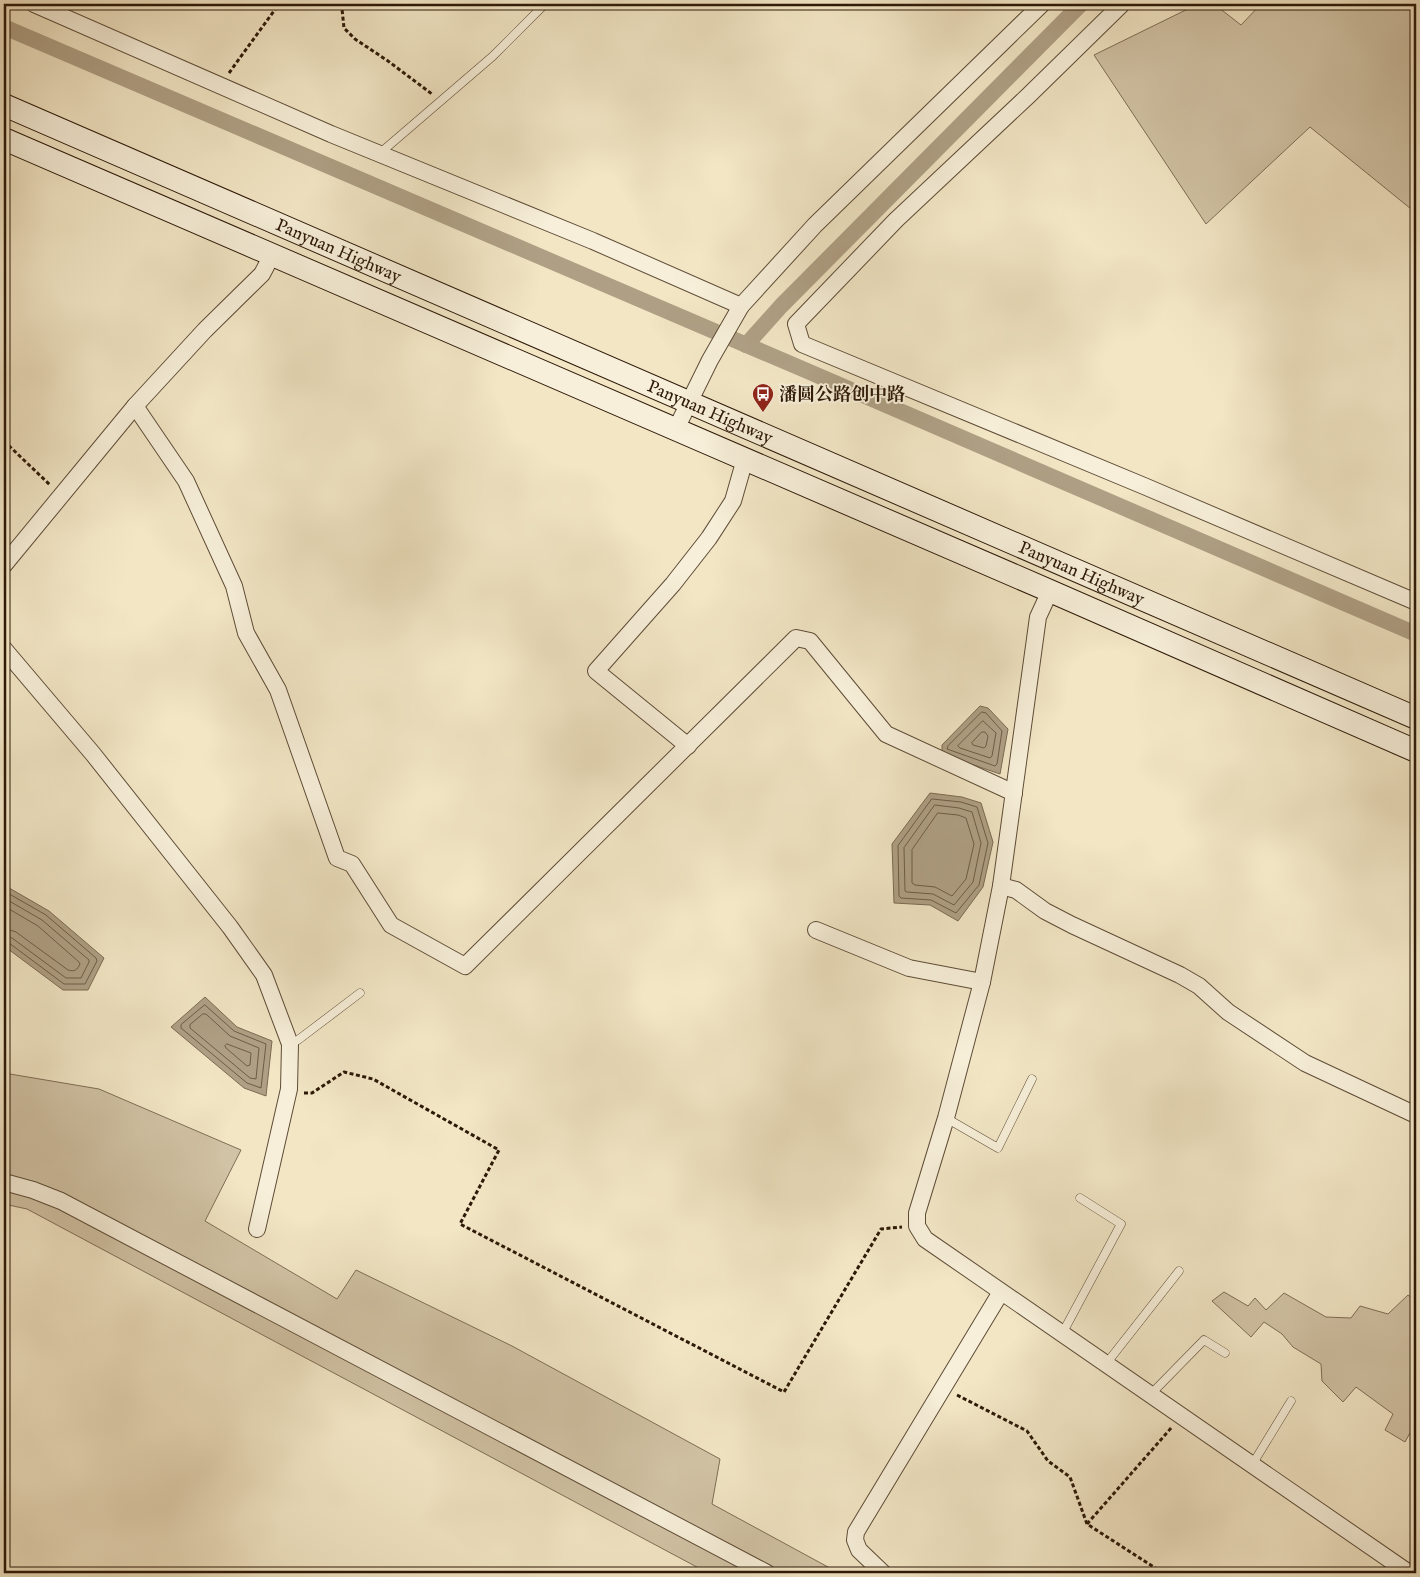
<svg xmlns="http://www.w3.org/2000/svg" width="1420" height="1577" font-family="'IM FELL English','Noto Serif SC',serif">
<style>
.green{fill:#d1c3a5;stroke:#7f6e56}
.water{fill:#afa085;stroke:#7b6a53}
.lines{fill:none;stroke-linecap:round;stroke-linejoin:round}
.shore{stroke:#6e5c46;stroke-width:1}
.canal{stroke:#afa085;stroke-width:16}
.lane-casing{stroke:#5e4c37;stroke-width:9}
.street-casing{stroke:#5e4c37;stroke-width:18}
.secondary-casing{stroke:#2d1908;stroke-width:24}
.path{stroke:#2d1908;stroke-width:3;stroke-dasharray:4 2.5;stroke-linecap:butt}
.lane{stroke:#f7efd9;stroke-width:8}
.street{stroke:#f7efd9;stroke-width:16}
.secondary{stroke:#f7efd9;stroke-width:22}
.labels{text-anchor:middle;stroke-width:4;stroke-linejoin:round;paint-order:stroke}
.street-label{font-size:18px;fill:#2d1908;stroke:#f7efd9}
.poi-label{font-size:18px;font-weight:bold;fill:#2d1908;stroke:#f7efd9;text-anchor:start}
</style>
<rect width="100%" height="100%" fill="#f2e6c5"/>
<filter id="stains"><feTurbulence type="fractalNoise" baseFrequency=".004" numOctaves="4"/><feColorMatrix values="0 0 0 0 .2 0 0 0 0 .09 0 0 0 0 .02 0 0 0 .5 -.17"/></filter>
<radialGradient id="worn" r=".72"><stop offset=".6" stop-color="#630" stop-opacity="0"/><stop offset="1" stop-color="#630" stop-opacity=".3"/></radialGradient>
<!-- green -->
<g class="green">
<path d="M1198,4h16l27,21 20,-21h155v209l-106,-86 -104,97 -112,-169z"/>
<path d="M4,1073l95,16 142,61 -36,71 132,78 19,-29 156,76 208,113 -8,45 127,69h-131l-681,-364 -23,-5z"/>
<path d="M1224,1292l24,14 7,-8 11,12 18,-17 42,24 25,1 9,-12 28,8 20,-19 8,6v136l-6,-4 -5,9 -20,-12 8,-16 -37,-27 -13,15 -21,-21 -1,-17 -28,-17 -11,-13 -18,-12 -13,15 -39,-36z"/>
</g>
<!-- water -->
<g class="water">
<path d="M980,706l8,2 20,21 -8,45 -58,-20v-9z"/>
<path d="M930,793l32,4 19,6 12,39 -10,45 -25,34 -28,-16 -36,-2 -2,-59z"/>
<path d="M4,885l45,26 55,47 -16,32h-25l-59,-44z"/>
<path d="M205,997l32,30 35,14 -6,55 -22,-8 -73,-61z"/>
</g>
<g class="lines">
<!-- shore -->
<g class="shore">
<path d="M982,712l4,1 16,18 -5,33 -2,2 -48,-17 1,-3z"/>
<path d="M983,721l13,12 -4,23 -2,2 -30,-10 -2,-2z"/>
<path d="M982,732h3l3,4 -2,10 -2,2 -11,-3 -1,-2z"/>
<path d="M932,799l29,3 16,5 11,36 -9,42 -23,28 -25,-13 -30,-2 -2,-2 -1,-50z"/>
<path d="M935,805l24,3 13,4 9,31 -8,39 -19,23 -21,-11 -26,-2 -2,-1 -1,-43z"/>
<path d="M938,813l20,2 8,3 8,26 -8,35 -14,17 -17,-9 -20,-2 -3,-2v-33z"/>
<path d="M4,891l42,24 50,43 1,3 -12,23h-21l-55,-41 -5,-1"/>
<path d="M4,898l38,22 47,40v2l-8,16h-15l-54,-40 -8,-2"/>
<path d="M4,906l34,20 41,36 1,2c-3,6 -5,8 -12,6l-52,-38 -12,-4"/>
<path d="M205,1005l29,26 32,13 -5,44 -14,-5 -66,-55v-3z"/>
<path d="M203,1014h3l24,22 29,12 -3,31 -6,-1 -60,-50v-3z"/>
<path d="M227,1044l24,9 -1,12 -3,1 -21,-18 -1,-2z"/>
</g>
<!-- canal -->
<g class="canal">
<path d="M4,27l801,343 611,264"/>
<path d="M746,345l35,-39 300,-302"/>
</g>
<!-- lane casing -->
<g class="lane-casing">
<g id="lane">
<path d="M379,154l114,-98 52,-52"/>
<path d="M290,1044l8,-4 62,-47"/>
<path d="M946,1118l52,30 34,-69"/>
<path d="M1062,1334l59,-110 -41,-26"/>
<path d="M1106,1364l73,-93"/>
<path d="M1150,1395l54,-55 21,13"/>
<path d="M1252,1465l39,-64"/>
</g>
</g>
<!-- street casing -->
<g class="street-casing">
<g id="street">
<path d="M34,4l297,130 262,107 148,65 -31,54 -34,69"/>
<path d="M1122,4l-94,92 -132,124 -100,104 6,20 342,142 272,116"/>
<path d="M741,306l74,-81 227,-221"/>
<path d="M135,406l51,75 48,105 12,47 32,57 59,168 15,6 39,61 74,41 331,-328 14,3 76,93 128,59"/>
<path d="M4,565l131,-159 70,-76 57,-56 10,-19"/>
<path d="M1050,591l-12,26 -37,269 -19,96 -36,136 -29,95v13l8,13 484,334"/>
<path d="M4,649l89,105 137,173 34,48 26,69 -1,45 -32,140"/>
<path d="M688,746l-92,-75 77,-87 36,-46 24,-37 12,-42"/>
<path d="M1001,886l15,4 29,21 27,14 108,50 19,11 29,26 77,51 111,52"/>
<path d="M816,930l93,38 73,14"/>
<path d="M4,1182l29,8 28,11 706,372"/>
<path d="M883,1573l-24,-23 -4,-10 1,-8 145,-240"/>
</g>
</g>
<!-- secondary casing -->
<g class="secondary-casing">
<g id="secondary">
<path id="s1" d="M4,105l1412,613"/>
<path d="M4,139l1046,452 366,160"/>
</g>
</g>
<!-- path -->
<g class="path">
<path d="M344,4l-2,5 2,19 11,11 33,22 44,33"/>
<path d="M229,73l50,-69"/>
<path d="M4,441l46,44"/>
<path d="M304,1093h8l32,-21 29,7 126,71 -39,74 324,168 97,-163 21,-2"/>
<path d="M957,1395l70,36 21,30 22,16 17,47 76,49"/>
<path d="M1087,1524l85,-97"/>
</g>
<!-- lane -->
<use href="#lane" class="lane"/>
<!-- street -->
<use href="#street" class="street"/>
<!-- secondary -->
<use href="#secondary" class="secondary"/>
</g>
<!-- icons -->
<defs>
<g id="bus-pin" transform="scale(1.125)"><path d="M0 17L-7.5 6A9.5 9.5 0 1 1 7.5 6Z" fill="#8f2418" stroke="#f7efd9"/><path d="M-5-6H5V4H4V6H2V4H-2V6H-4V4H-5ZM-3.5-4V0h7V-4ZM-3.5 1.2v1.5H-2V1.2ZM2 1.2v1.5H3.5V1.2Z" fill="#fff"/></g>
</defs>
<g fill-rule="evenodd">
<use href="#bus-pin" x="763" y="394"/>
</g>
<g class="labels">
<!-- street labels -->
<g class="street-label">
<text dy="6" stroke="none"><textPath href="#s1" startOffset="365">Panyuan Highway</textPath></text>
<text dy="6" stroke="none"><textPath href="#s1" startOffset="770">Panyuan Highway</textPath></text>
<text dy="6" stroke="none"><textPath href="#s1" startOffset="1175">Panyuan Highway</textPath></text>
</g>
<!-- poi labels -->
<g class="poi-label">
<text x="779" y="400">潘圆公路创中路</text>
</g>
</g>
<!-- margin -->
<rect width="1420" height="1577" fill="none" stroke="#f2e6c5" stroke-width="20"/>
<rect x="5" y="5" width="1410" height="1567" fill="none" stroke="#2d1908" stroke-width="2.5"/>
<rect x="10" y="10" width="1400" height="1557" fill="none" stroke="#2d1908"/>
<rect width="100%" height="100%" filter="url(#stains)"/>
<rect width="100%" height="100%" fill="url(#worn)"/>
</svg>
